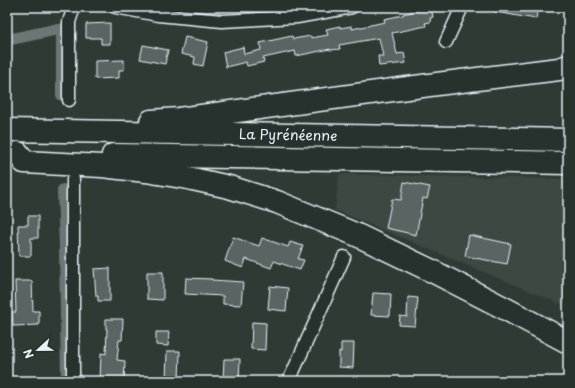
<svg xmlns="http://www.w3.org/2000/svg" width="575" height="388" font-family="'Playpen Sans',sans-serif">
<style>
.built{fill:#3b4843}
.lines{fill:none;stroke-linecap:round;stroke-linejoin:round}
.canal{stroke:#6b7775;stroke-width:12}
.building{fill:#596563;stroke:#e8f1f8}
.minor-casing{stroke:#e8f1f8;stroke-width:15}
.motorway-casing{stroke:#e8f1f8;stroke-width:25}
.minor{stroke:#26332d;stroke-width:12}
.motorway{stroke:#26332d;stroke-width:22}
.labels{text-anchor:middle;stroke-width:3;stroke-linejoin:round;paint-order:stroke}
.street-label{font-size:14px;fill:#e8f1f8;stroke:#26332d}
</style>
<rect width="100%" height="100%" fill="#2e3b35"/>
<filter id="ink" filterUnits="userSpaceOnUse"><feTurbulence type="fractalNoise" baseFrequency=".025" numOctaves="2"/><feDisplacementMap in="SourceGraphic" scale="8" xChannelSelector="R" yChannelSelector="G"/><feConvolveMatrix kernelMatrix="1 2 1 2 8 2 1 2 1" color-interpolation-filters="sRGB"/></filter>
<g filter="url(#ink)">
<!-- built -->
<path class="built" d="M339,174l229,5v122l-5,4 -228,-95z"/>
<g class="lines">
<!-- canal -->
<g class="canal">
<path d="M7,40l47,-10h8v65"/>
<path d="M63,190l2,57 2,134"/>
</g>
</g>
<!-- building -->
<g class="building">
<path d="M431,7l2,10 -3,1 1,4 -6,1 1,3 -34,7 5,21 7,-1 2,10 -27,3 -1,-10h5l-4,-18 -40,7 1,4 -10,1v-1l-34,7 -1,-5 -32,7 1,4 -17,4 -1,-4 -20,5 -3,-15 20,-5 1,7 17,-4 -1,-7 32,-7 1,3 18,-3v2l17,-3 -2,-6 14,-3v2l12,-2v3l33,-7 -1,-3 19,-4v-1z"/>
<path d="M496,7h42l-2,12 -41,-7z"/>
<path d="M110,23v21h-9v-6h-15v-14z"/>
<path d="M185,37l23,5 -5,24 -9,-2 1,-7 -14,-3z"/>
<path d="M143,45l25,5 -3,14 -25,-5z"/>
<path d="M124,60v10h-5v8l-24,1v-18z"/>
<path d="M404,182l26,5 -3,12 -4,-1 -7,37 -30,-7 6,-29 9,1z"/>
<path d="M28,216h10v22h-7v18h-12l-1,-31h10z"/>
<path d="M469,235l42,9 -4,20 -42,-8z"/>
<path d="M233,237l26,9 3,-8 26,9 2,-5 13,4 -5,13 6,1 -4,10 -26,-9 -3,7 -25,-9 -3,9 -18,-7z"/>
<path d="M110,268v33h-12v-5h-2l-2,-27z"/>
<path d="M147,272h16v28l-16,-1z"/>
<path d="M186,278l26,1v1l31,2 -2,23 -18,-1v-8l-38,-2z"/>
<path d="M15,281h17l1,30h6v14l-26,1 -1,-14h4z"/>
<path d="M270,286l18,2 -2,23 -18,-2z"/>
<path d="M373,293l18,1 -1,22 -19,-1z"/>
<path d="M408,297l10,1 -3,28 -16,-1 1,-9 7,1z"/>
<path d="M106,319h17l-1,21h-3l-2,20 8,1 -1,20h-24l1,-28 5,1 1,-25h-1z"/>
<path d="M252,322l14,1 -1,27 -14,-1z"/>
<path d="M156,332h13l-1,14 -12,-1z"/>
<path d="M341,343h13l-1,25 -14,-1v-16l2,1z"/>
<path d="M167,351h13l-1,29 -13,-1z"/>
<path d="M224,359h16l-1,22h-16z"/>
</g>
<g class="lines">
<!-- minor casing -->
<g class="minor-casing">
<g id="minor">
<path d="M115,7l43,8 64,6 75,-4 55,-10"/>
<path d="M446,42l16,-35"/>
<path d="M69,100v-78l5,-15"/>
<path d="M73,381v-202"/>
<path d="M289,381l55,-124"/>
</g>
</g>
<!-- motorway casing -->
<g class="motorway-casing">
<g id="motorway">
<path d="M151,121l28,-2 258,-35 122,-15 9,-3"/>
<path id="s1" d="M7,130l561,10"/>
<path d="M18,153l6,9 78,4 44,5 42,7 41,9 48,15 80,33 77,37 70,36 64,34"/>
<path d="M113,155l455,8"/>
</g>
</g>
<!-- minor -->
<use href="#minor" class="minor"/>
<!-- motorway -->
<use href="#motorway" class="motorway"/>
</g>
</g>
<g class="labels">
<!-- street labels -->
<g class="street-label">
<text dy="5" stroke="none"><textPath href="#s1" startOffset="281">La Pyrénéenne</textPath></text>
</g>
</g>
<!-- margin -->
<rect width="575" height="388" fill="none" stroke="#26332d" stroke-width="24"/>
<rect x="12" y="12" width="551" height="364" fill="none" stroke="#e8f1f8" stroke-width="1.5" filter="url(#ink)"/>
<!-- north arrow -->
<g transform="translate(38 350) rotate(248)" stroke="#26332d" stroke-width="3" paint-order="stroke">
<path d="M0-3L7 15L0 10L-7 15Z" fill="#e8f1f8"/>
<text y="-6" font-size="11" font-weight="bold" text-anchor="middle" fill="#e8f1f8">N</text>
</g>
</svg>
